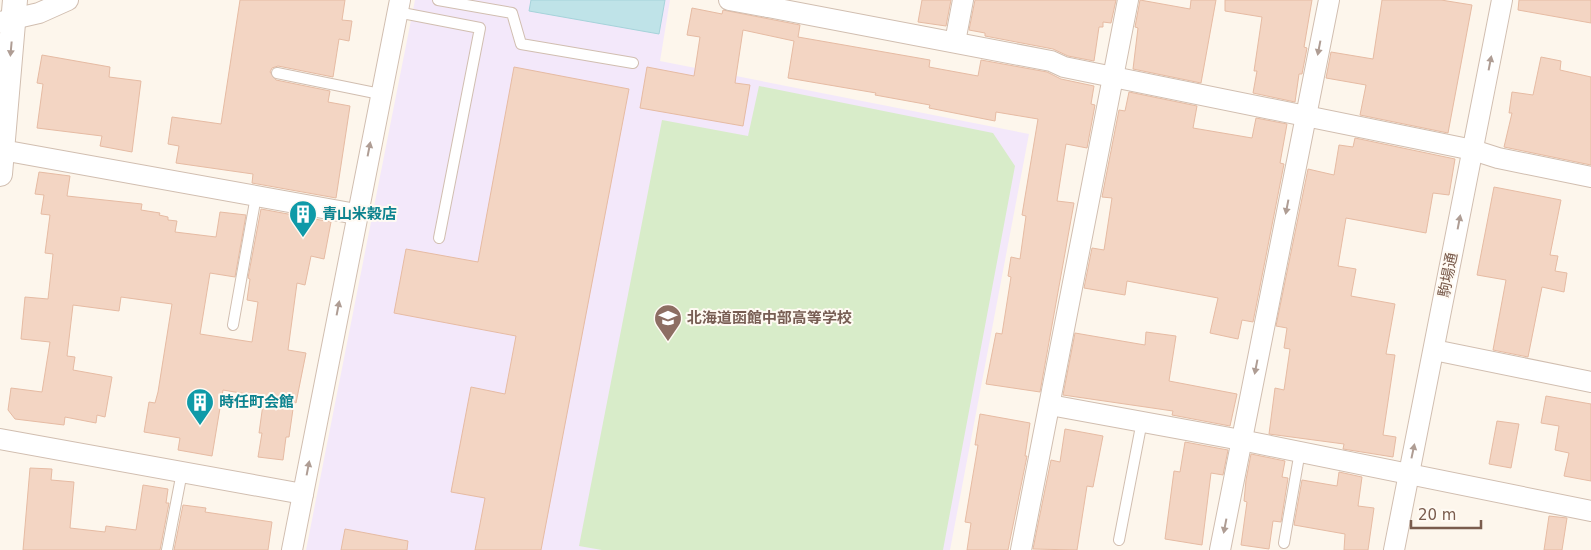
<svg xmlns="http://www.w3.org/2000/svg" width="1591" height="550" font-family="'DejaVu Sans','Noto Sans JP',sans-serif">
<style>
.education{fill:#f3e8fa}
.green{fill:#d8ecc9}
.water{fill:#bfe3e8;stroke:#a5d3da}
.building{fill:#f3d5c3;stroke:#e6bba3}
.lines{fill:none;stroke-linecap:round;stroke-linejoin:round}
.service-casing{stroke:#d1beb0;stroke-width:12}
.minor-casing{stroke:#d1beb0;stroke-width:22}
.tertiary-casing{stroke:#d1beb0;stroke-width:26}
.service{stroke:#fff;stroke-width:10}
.minor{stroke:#fff;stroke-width:20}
.tertiary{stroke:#fff;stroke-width:24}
.oneway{fill:#af9d94}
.labels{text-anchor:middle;stroke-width:4;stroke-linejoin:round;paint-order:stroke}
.culture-label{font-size:15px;font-weight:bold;fill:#0d838f;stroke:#fffaf3;text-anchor:start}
.street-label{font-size:15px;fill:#7a5c4d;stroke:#fffaf3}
.education-label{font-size:15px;font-weight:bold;fill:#785e54;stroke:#fffaf3;text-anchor:start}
</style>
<rect width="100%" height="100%" fill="#fdf6ec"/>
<!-- education -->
<path class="education" d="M415,0h255l-10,61 369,73 -79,416h-644z"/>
<!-- green -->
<path class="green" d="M759,86l234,47 22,33 -72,384h-341l-23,-4 83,-426 86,16z"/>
<!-- water -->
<path class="water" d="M531,0h134l-6,34 -130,-23z"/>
<!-- building -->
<g class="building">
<path d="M240,0h105l-3,20 10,1 -3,20 -10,-2 -6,38 -55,-11 -6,2 -2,4 6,8 54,11 -2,11 22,4 -14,92 -84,-15 1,-9 -77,-11 3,-17 -11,-2 4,-27 49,7z"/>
<path d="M922,0h29l-5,26 -28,-4z"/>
<path d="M975,0h141l-5,23 -8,-1v5h-4l-5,34 -26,-5 -15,-7 -68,-13v-3l-16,-3z"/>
<path d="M1140,0l50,9 1,-9h25l-15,83 -68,-14 5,-41 -3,-1z"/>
<path d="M1225,0h87l-8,47 3,1 -5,26h-3l-4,28 -42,-9 4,-22h-3l8,-54 -37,-6z"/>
<path d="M1382,0h59l31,5 -24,128 -88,-18 6,-30 -40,-7 5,-26 42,7z"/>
<path d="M1519,0h72v23l-73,-13z"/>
<path d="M692,8l30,6 1,-4 77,15 -2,12 132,23 -1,7 49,9 3,-16 66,12 14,7 33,7 -3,18 4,1 -8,43 -21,-4 -9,57 17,2 -34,189 -54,-8 10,-51 6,1 9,-57 -3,-1 3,-19 9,2 6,-43 -4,-1 16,-96 -42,-7 -1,9 -66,-13 1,-3 -55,-10 1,-2 -88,-15 6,-37 -51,-11 -8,53 15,2 -7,41 -103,-18 7,-41 47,9 6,-39 -13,-2z"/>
<path d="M42,55l68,12 -1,10 32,4 -9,71 -32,-6 2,-10 -65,-8 6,-44 -6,-1z"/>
<path d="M1541,57l20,4 -1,9 31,7v88l-87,-18 8,-34h-3l3,-21 21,3z"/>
<path d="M514,67l115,22 -88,461h-66l10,-52 -34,-6 20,-105 34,7 11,-58 -122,-23 12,-64 72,13z"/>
<path d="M1129,92l68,14 -4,22 59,10 4,-20 31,6 -7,39 4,1 -31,158 -11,-2 -4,19 -28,-6 8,-35 -91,-17 -2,14 -41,-7 8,-40 12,2 8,-52 -10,-1 17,-87 6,1z"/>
<path d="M1355,138l100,21 -6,36 -16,-2 -7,40 -80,-15 -8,48 18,3 -5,27 44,8 -9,50 9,1 -12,80 13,2 -3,20 -50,-8 1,-5 -75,-10 6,-46 9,2 6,-41 -6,-1 3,-20 -11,-2 32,-157 26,6 5,-30 14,2z"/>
<path d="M39,172l31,4 -3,20 75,8 -1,6 19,3 -1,2 9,2v3l9,1 -2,11 41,5 4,-25 26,3 -11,62 -25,-4 -10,61 52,8 6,-40 -11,-2 3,-21 -2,-1 13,-69 70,13 -7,37 -13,-3 -6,29 -8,-2 -9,67 18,3 -10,50 -2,-1 -5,35h-3l-3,23 -25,-3 4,-24h-3l5,-36 -41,-7 -11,66 -34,-6 2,-12 -36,-6 5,-30 6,1 3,-11 14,-88 -51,-7 -2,14 -46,-6 -6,51 8,1 -2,13 39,7 -7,40 -8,-2 -1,8 -31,-6 -1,8 -49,-6 -7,-9 3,-22 31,4 8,-50 -29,-3 4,-42 23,2 5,-45 -8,-1 5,-38 -9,-1 3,-19 -9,-1z"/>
<path d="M1494,187l67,13 -11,55 8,1 -3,15 12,2 -3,19 -22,-5 -14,70 -35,-7 13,-70 -29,-5z"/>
<path d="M1146,332l30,4 -7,45 68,13 -7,32 -58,-11 1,-4 -110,-16 12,-62 70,12z"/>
<path d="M1546,396l45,8v77l-27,-5 5,-23 -14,-3 4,-24 -18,-3z"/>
<path d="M980,414l50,9 -5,33h2l-19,94h-41l4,-27 -6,-1 13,-77h-3z"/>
<path d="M1497,421l22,3 -8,44 -22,-4z"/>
<path d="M1065,429l38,7 -10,51 -6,-1 -10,64 -44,-1 18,-89 9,2z"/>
<path d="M1185,442l43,8 -5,25 -12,-2 -9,72 -37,-6 9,-68 6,1z"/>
<path d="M1251,454l34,7 -3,16 6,1 -7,44 -8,-1 -4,28 -28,-4 6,-43 -3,-1 2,-21z"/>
<path d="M30,468l22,1 -1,11 23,2 -4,46 35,4 1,-6 30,4 7,-45 25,4 -2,14h3l-9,47h-137z"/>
<path d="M1339,472l23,5 -4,29 16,2 -6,42h-24l1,-16 -51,-9 8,-45 35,6z"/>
<path d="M183,505l23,3 -1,4 67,10 -4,28h-94z"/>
<path d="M1549,516l18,2 -5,32h-18z"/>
<path d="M345,529l63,12 -1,9h-66z"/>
</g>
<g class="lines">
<!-- service casing -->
<g class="service-casing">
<g id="service">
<path d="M438,0l74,13 9,31 112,19"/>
<path d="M397,12l83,16 -41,210"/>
<path d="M277,73l103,21"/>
<path d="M233,325l23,-129"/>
<path d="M1119,540l23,-119"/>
<path d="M1284,543l16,-92"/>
<path d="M167,550l15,-78"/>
</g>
</g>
<!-- minor casing -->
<g class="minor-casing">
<g id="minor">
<path d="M729,0l39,7"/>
<path d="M769,0l-1,7 283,54 13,6 409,83 25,8 93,19"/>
<path d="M0,22l39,-9 29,-13"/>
<path d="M955,42l8,-42"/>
<path d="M2,150l354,64"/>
<path d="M1434,350l157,32"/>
<path d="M1050,405l191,35 350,71"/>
<path d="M0,439l303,55"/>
<path d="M292,550l108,-550"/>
<path d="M1021,550l107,-550"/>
<path d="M1220,550l109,-550"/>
<path d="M1394,550l108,-550"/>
</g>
</g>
<!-- tertiary casing -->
<g class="tertiary-casing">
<path id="tertiary" d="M0,174l15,-174"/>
</g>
<!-- service -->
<use href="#service" class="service"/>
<!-- minor -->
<use href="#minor" class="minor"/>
<!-- tertiary -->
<use href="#tertiary" class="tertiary"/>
</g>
<!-- one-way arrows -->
<defs><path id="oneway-solid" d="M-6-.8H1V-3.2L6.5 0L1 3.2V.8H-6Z" transform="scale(1.25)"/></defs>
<g class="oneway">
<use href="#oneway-solid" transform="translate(1319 48) rotate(101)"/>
<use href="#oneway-solid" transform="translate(11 49) rotate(95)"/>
<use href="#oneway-solid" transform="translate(1490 63) rotate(-79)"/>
<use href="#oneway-solid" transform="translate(369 149) rotate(-79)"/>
<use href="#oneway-solid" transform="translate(1287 207) rotate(101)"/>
<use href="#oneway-solid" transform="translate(1459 222) rotate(-79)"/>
<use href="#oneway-solid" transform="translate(338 308) rotate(-79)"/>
<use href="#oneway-solid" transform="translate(1256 367) rotate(101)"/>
<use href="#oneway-solid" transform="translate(1413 451) rotate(-78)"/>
<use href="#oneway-solid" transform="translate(308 468) rotate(-79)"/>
<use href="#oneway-solid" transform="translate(1225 526) rotate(101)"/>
</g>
<!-- icons -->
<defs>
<g id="building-pin" transform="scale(1.4375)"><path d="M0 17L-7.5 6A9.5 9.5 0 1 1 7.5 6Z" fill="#0f9aa8" stroke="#fffaf3"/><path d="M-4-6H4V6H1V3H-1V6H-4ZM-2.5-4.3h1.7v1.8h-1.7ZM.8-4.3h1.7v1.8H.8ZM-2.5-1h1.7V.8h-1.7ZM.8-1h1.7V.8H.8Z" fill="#fff"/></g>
<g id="school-pin" transform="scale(1.4375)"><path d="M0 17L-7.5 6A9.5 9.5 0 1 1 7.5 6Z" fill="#8d6e63" stroke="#fffaf3"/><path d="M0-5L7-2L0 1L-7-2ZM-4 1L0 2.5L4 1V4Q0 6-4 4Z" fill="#fff"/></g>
</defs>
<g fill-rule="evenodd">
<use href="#building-pin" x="303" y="214"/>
<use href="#school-pin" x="668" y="318"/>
<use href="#building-pin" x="200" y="402"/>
</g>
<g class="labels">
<!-- culture labels -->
<g class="culture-label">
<text x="322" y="219">青山米穀店</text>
<text x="219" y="407">時任町会館</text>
</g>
<!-- street labels -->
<g class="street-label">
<text transform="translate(1448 275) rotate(-79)" y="5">駒場通</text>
</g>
<!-- education labels -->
<g class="education-label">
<text x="687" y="323">北海道函館中部高等学校</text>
</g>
</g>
<!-- scale -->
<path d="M1411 520v8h70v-8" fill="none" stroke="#7a5c4d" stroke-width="2.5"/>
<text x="1418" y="520" font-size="15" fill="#7a5c4d" stroke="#fffaf3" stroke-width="4" paint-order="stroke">20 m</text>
</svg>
